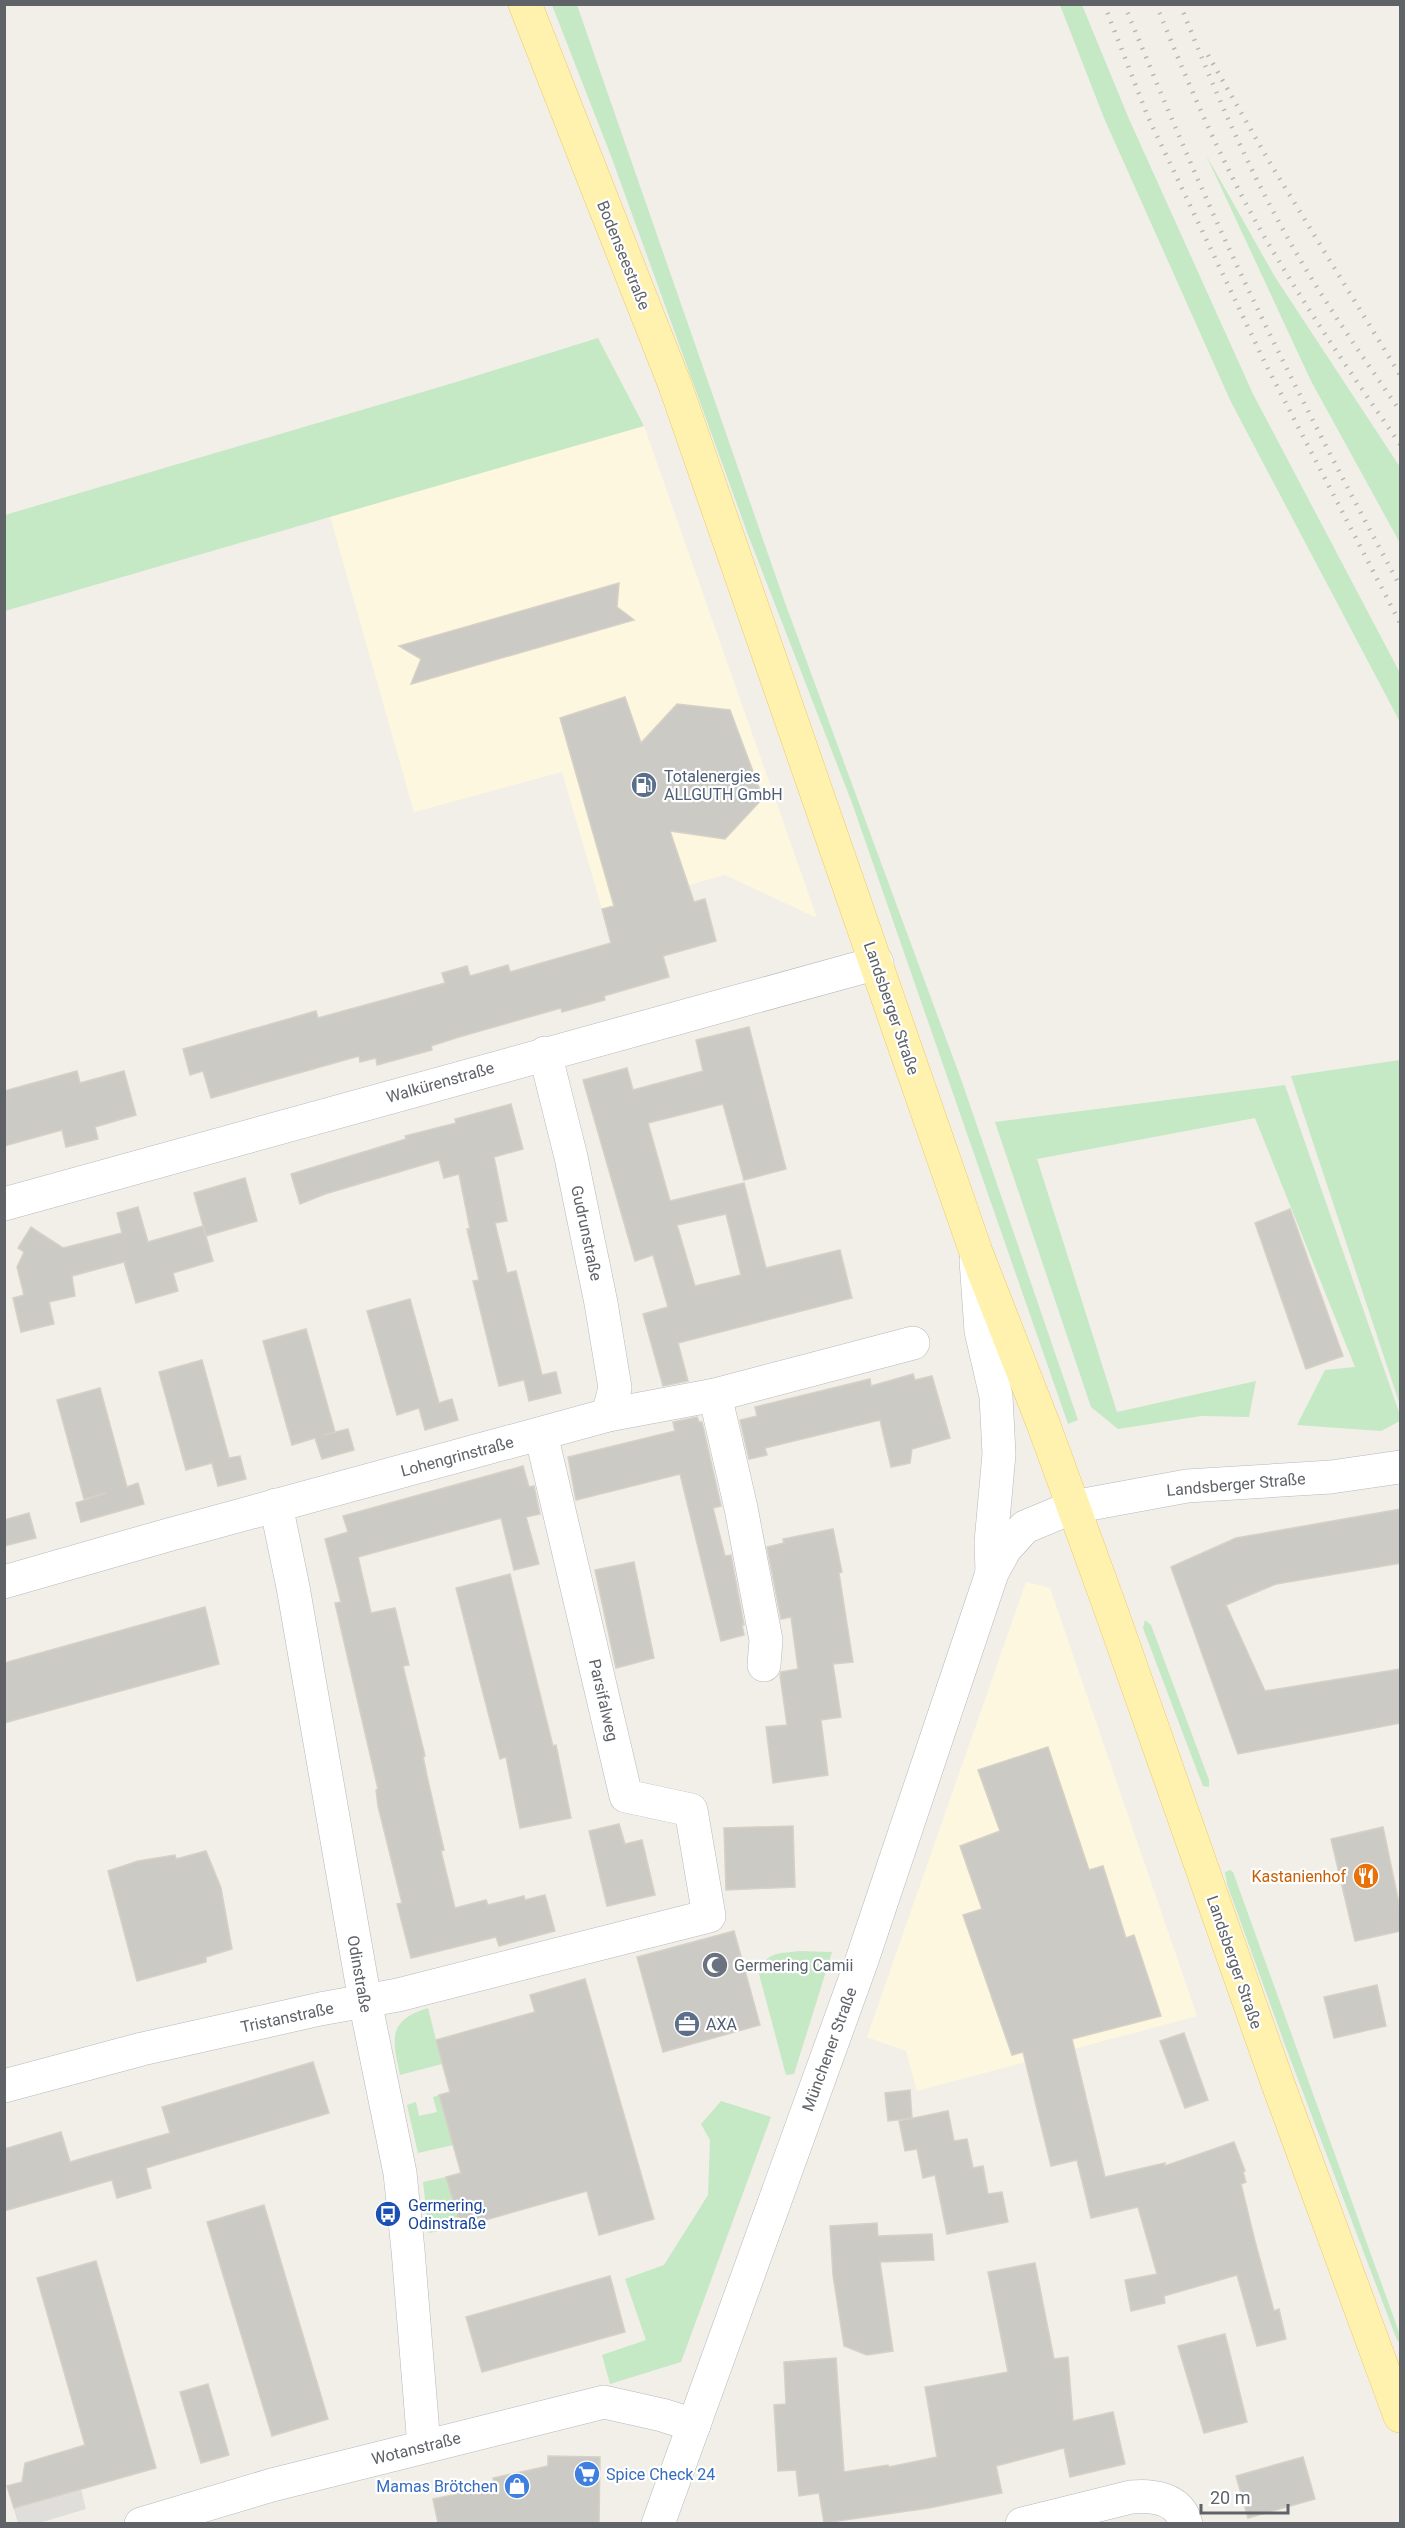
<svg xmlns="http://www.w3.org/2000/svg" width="1405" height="2528" font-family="Roboto,sans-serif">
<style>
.commercial{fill:#fef7e0}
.industrial{fill:#e0deda}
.green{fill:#c5e8c5}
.building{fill:#cccac5;stroke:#d6d1c6;stroke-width:1.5;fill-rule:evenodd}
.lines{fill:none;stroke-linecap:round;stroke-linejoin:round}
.minor-casing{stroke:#b5b8bc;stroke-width:34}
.major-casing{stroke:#f2c960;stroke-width:34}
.minor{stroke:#fff;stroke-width:33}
.major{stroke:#fff2af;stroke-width:33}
.rail{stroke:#b6b7b8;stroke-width:4.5;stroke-dasharray:1.5 8;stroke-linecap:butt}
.labels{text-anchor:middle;stroke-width:4.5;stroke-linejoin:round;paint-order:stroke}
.street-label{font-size:16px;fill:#5f6368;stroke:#fff}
.service-label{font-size:16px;fill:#4e5e75;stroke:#fff;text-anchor:start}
.food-label{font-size:16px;fill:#c56008;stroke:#fff;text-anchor:end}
.worship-label{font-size:16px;fill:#5b616d;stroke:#fff;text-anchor:start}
.transit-label{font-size:16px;fill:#164399;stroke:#fff;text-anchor:start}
.shop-label{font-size:16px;fill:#366cbe;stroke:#fff;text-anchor:start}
</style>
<rect width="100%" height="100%" fill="#f1efe8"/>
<!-- commercial -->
<g class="commercial">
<path d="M644,426l173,492 -92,-43 -123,34 -40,-137 -148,40 -84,-296z"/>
<path d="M1026,1582l24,6 147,428 -280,75 -11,-40 -39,-14z"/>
</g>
<!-- industrial -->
<path class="industrial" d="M75,2466l11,43 -47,14h-21l-11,-37z"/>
<!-- green -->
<g class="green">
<path d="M552,5h25l207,595 178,482 116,338 -10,4 -216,-621 -105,-271 -136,-376z"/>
<path d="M1060,5h22l47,114 124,275 147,279v49l-169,-320 -127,-284z"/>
<path d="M1206,155l69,122 125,190v76l-89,-162z"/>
<path d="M598,338l46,88 -639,185v-96l448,-132z"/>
<path d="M1400,1060v345l-109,-329z"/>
<path d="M1285,1085l115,330v6l-19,10 -84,-6 28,-55 30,-3 -100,-249 -218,41 80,253 139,-31 -7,36 -48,-1 -83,13 -27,-22 -96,-285z"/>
<path d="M1145,1620l6,5 58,155v7l-6,-1 -2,-5 -58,-153z"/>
<path d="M1230,1870l3,2 167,463v8l-3,-3 -112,-295 -58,-161 -2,-12z"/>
<path d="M799,1951l33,1 -38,122 -8,1 -27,-101c6,-23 20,-20 40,-23z"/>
<path d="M428,2008l14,56 -42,11c-7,-35 -14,-54 28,-67z"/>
<path d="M439,2095l14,50 -35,8 -11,-48 9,-3 3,14 18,-4 -4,-15z"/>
<path d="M721,2101l50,16 -90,245 -71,22 -8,-29 44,-15 -21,-61 39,-14 44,-70 2,-55 -9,-16z"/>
<path d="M446,2177l15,50 -32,6 -6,-51z"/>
</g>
<!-- building -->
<g class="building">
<path d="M619,583l-2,24 17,13 -223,64 10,-25 -22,-13z"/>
<path d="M625,697l16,46 36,-39 53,6 33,88 -38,41 -55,-8 24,71 11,-3 11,42 -53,15 6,21 -65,19 1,4 -43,12 -1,-4 -102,29 -28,9 1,4 -55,15 -1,-7 -16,4 -1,-6 -148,42 -8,-27 -13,4 -7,-26 133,-38 2,7 127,-35 -3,-10 25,-7 3,10 38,-11 2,7 101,-29 -9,-34 12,-3 -54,-188z"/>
<path d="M749,1027l37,142 -42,11 -21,-76 -75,19 22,78 74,-18 22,85 74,-18 12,48 -174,45 10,38 -25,5 -20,-72 25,-7 -15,-52 -18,6 -52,-181 44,-12 6,22 70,-19 -7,-31zM726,1214l15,61 -46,11 -18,-61z"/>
<path d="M77,1071l3,12 44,-12 12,44 -41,12 3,12 -32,8 -4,-17 -58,16v-55z"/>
<path d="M511,1104l12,45 -29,8 13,64 -12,2 12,50 9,-2 26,104 14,-3 5,21 -32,8 -5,-21 -25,6 -26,-105 6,-1 -12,-51h3l-11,-55 -15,4 -5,-18 -114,34 -25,10 -9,-30 115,-35 -1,-3 51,-13 -1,-4z"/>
<path d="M245,1178l12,43 -51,15 -12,-43z"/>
<path d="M138,1207l10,35 55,-16 10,35 -40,12 5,18 -42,12 -12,-41 -52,14 3,20 -26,6 5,22 -33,8 -8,-34 11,-3 -7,-28 7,-15 -6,-4 13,-21 32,21 59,-15 -5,-20z"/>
<path d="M1290,1209l53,147 -37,13 -51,-146z"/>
<path d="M410,1299l29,104 13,-4 6,21 -33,10 -6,-22 -22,7 -30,-104z"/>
<path d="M306,1329l29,103 -11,3 24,-6 6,21 -32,9 -7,-21 -23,7 -29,-104z"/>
<path d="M202,1360l27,98 11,-2 6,23 -28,7 -6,-23 -26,7 -27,-98z"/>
<path d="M913,1374l2,6 17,-4 18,62 -38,11 -2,14 -19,4 -11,-47 -115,28 2,7 -18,4 -9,-39 17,-4 -2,-9 115,-28 1,7z"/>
<path d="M100,1388l27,99 11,-4 6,21 -63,18 -5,-19 30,-10 -22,6 -27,-99z"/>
<path d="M697,1417l2,5h3l19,84 -8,2 12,48 6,-1 13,70h-2l2,10 -23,6 -41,-167 -104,26 -8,-43 107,-26 -2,-9z"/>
<path d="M523,1466l6,21 5,-1 6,28 -14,3 13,47 -25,6 -13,-52 -143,39 13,56 24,-5 14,57 -6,1 22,90h-2l4,20 17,74 -3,1 14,57 31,-8 2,5 36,-9 1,4 20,-5 10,36 -56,15 -3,-9 -85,21 -14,-54 5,-1 -24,-97 -2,-16 2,-1 -43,-186 6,-1 -16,-63 23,-7 -5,-16z"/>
<path d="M1401,1509v54l-125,21 -50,21 39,86 136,-22v54l-163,31 -67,-187 65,-29z"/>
<path d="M29,1513l7,25 -32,8v-26z"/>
<path d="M833,1529l9,43 -3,1 14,89 -20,2 8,53 -20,3 7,55 -55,8 -7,-56 21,-2 -7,-50 1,-3 17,-3 -7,-52 -10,2 -14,-72 17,-4 -1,-4z"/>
<path d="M634,1562l20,96 -38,10 -21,-98z"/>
<path d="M510,1574l43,172 3,-1 15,73 -51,10 -14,-71 -6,2 -44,-171z"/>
<path d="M205,1607l14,57 -215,59v-60z"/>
<path d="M1048,1747l41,123 14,-4 23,72 8,-3 27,81 -89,23 33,138 60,-14v3l69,-24 11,29 -2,1 3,10 -5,2 14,57 19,70 5,-2 7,30 -29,7 -20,-71 -73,21 1,7 -34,8 -6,-31 32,-6 -19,-67 -47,11 -14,-58 -26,6 -28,-114 -11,3 -49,-140 19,-6 -22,-63 40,-15 -22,-61z"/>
<path d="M619,1824l6,20 17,-4 13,55 -48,11 -18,-75z"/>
<path d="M793,1826l2,61 -69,3 -2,-62z"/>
<path d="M1383,1827l18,86v18l-46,10 -24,-102z"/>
<path d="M206,1851l15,37 11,61 -26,8v5l-69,19 -29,-110 30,-10 37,-6 1,4z"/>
<path d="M734,1931l26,94 -97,27 -26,-95z"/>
<path d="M585,1979l69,240 -55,16 -12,-44 -126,36 -15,-50 15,-4 -22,-78 11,-3 -14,-52 99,-28 -5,-17z"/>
<path d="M1377,1985l9,41 -52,12 -10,-41z"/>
<path d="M1184,2033l24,67 -23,8 -25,-67z"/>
<path d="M313,2062l16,51 -183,55 5,20 -34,10 -5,-18 -108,31v-62l57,-17 9,30 34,-10 66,-19 -8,-26z"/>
<path d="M910,2090l2,28 -24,3 -3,-28z"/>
<path d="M948,2111l6,30 13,-2 6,29 10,-2 5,28 14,-2 6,30 -61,12 -12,-59 -12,3 -6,-29 -12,2 -6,-30z"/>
<path d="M264,2205l64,214 -56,17 -65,-214z"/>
<path d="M877,2223l1,13 54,-2 2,26 -54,2 13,89 -26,4 -23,-9 -11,-71 -3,-49z"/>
<path d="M96,2261l60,207 -142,40 -7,-22 15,-4 3,-19 60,-18 -48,-167z"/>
<path d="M1035,2263l19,96 14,-2 5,64 40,-9 12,52 -55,13 -6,-29 -68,18 6,27 -73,15 -105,15 -5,-30 -20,3 -3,-26 -18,1 -4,-66 12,-1 -2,-42 52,-4 8,114 44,-7 1,2 48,-10 -12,-70 83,-15 -20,-100z"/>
<path d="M610,2276l15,56 -143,40 -16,-55z"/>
<path d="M1225,2334l22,88 -43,11 -26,-87z"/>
<path d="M208,2384l21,71 -28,8 -21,-71z"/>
<path d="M548,2456l52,1 -1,66h-161l-5,-24 62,-13 -2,-8 55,-12z"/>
<path d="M1303,2457l12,42 -67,19 -12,-42z"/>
</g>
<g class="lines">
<!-- minor casing -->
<g class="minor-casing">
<g id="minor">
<path d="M545,1053l26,104 30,146 14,85 -7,27"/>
<path d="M4,1204l873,-241"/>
<path d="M976,1260l5,71 15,65 3,58 -8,88 1,30"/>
<path d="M715,1395l26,113 25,132 -2,25"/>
<path d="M276,1505l17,82 72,414 35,172 8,77 16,196"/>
<path d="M4,1582l164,-47 440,-120 107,-20 198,-52"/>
<path d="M4,2086l138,-37 178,-40 78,-14 311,-79 -18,-106 -65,-14 -85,-362"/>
<path d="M141,2524l131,-39 332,-83 58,13 32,10"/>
<path d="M658,2524l203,-561 131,-390 13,-24 20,-22 48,-20 114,-21 144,-9 69,-10"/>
<path d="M1022,2524l109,-27c21,-2 49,1 55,27"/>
</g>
</g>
<!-- major casing -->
<g class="major-casing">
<path id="major" d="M525,4l150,381 301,867 68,174 68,187 166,471 122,332"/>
</g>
<!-- minor -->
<use href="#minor" class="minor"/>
<!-- major -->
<use href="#major" class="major"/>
<!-- rail -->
<g class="rail">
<path d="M1104,4l44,113 118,248 134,258"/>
<path d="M1124,4c33,80 66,160 102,238 54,117 113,231 174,344"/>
<path d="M1156,4c31,77 64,155 105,227 43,74 90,143 139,213"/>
<path d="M1180,4c30,75 61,149 100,220 35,65 78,126 120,187"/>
<path d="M1208,55l62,108 130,212"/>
</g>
</g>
<!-- icons -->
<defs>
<g id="fuel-disc" transform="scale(1.35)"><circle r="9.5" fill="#5c6f8a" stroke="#fff"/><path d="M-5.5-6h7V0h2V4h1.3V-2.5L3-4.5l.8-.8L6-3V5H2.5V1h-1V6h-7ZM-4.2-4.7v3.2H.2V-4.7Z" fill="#fff"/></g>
<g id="restaurant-disc" transform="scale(1.35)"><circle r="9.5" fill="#e8710a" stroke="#fff"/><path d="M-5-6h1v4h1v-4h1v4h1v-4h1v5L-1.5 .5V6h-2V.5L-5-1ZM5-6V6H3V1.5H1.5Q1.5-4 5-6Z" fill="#fff"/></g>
<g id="mosque-disc" transform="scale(1.35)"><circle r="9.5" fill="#6b7280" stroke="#fff"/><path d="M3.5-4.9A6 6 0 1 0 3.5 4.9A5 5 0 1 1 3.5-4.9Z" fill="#fff"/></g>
<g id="office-disc" transform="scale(1.35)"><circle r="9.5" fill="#5c6f8a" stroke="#fff"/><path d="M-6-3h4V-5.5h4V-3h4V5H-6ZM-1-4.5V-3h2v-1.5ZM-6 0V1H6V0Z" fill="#fff"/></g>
<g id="bus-disc" transform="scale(1.35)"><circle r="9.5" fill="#1a4fb4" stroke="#fff"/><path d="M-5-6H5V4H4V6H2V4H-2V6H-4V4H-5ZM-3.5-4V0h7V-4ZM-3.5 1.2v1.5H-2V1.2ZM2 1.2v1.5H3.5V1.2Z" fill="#fff"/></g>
<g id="supermarket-disc" transform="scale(1.35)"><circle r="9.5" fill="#3f7fe0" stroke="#fff"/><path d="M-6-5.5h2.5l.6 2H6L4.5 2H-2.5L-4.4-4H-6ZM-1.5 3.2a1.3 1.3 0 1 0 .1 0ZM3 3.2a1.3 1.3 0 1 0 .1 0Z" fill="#fff"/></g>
<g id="shop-disc" transform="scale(1.35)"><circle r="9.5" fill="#3f7fe0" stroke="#fff"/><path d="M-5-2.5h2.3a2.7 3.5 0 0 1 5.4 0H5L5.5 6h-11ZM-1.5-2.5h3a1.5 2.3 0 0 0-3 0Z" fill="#fff"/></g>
</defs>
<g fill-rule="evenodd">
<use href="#fuel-disc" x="644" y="785"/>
<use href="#restaurant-disc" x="1366" y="1876"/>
<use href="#mosque-disc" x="715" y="1965"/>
<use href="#office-disc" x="687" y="2024"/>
<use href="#bus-disc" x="388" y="2214"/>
<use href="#supermarket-disc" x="587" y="2474"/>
<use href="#shop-disc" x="517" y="2486"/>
</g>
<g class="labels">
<!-- street labels -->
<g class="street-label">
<text transform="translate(624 255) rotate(68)" y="6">Bodenseestraße</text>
<text transform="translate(892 1008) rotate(71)" y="6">Landsberger Straße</text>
<text transform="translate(440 1082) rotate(-16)" y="6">Walkürenstraße</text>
<text transform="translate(587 1233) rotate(78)" y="6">Gudrunstraße</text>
<text transform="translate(457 1456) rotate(-15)" y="6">Lohengrinstraße</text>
<text transform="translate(1236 1484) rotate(-5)" y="6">Landsberger Straße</text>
<text transform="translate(604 1700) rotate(77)" y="6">Parsifalweg</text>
<text transform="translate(1235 1962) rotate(71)" y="6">Landsberger Straße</text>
<text transform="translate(360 1974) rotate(80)" y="6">Odinstraße</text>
<text transform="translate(287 2017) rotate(-12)" y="6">Tristanstraße</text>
<text transform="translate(829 2049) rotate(-70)" y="6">Münchener Straße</text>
<text transform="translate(416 2448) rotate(-14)" y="6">Wotanstraße</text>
</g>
<!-- service labels -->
<g class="service-label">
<text x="664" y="782">Totalenergies<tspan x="664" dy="18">ALLGUTH GmbH</tspan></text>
<text x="706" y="2030">AXA</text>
</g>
<!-- food labels -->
<g class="food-label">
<text x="1346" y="1882">Kastanienhof</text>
</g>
<!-- worship labels -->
<g class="worship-label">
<text x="734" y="1971">Germering Camii</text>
</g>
<!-- transit labels -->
<g class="transit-label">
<text x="408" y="2211">Germering,<tspan x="408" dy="18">Odinstraße</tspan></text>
</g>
<!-- shop labels -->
<g class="shop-label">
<text x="606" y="2480">Spice Check 24</text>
<text x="498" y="2492" text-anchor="end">Mamas Brötchen</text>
</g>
</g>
<!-- border -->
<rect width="1405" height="2528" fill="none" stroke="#5f6368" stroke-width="12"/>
<!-- scale -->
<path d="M1201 2504v9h87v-9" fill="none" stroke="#5f6368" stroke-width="3"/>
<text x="1210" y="2504" font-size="18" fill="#5f6368" stroke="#ffffff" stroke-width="4.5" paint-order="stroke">20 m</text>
</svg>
